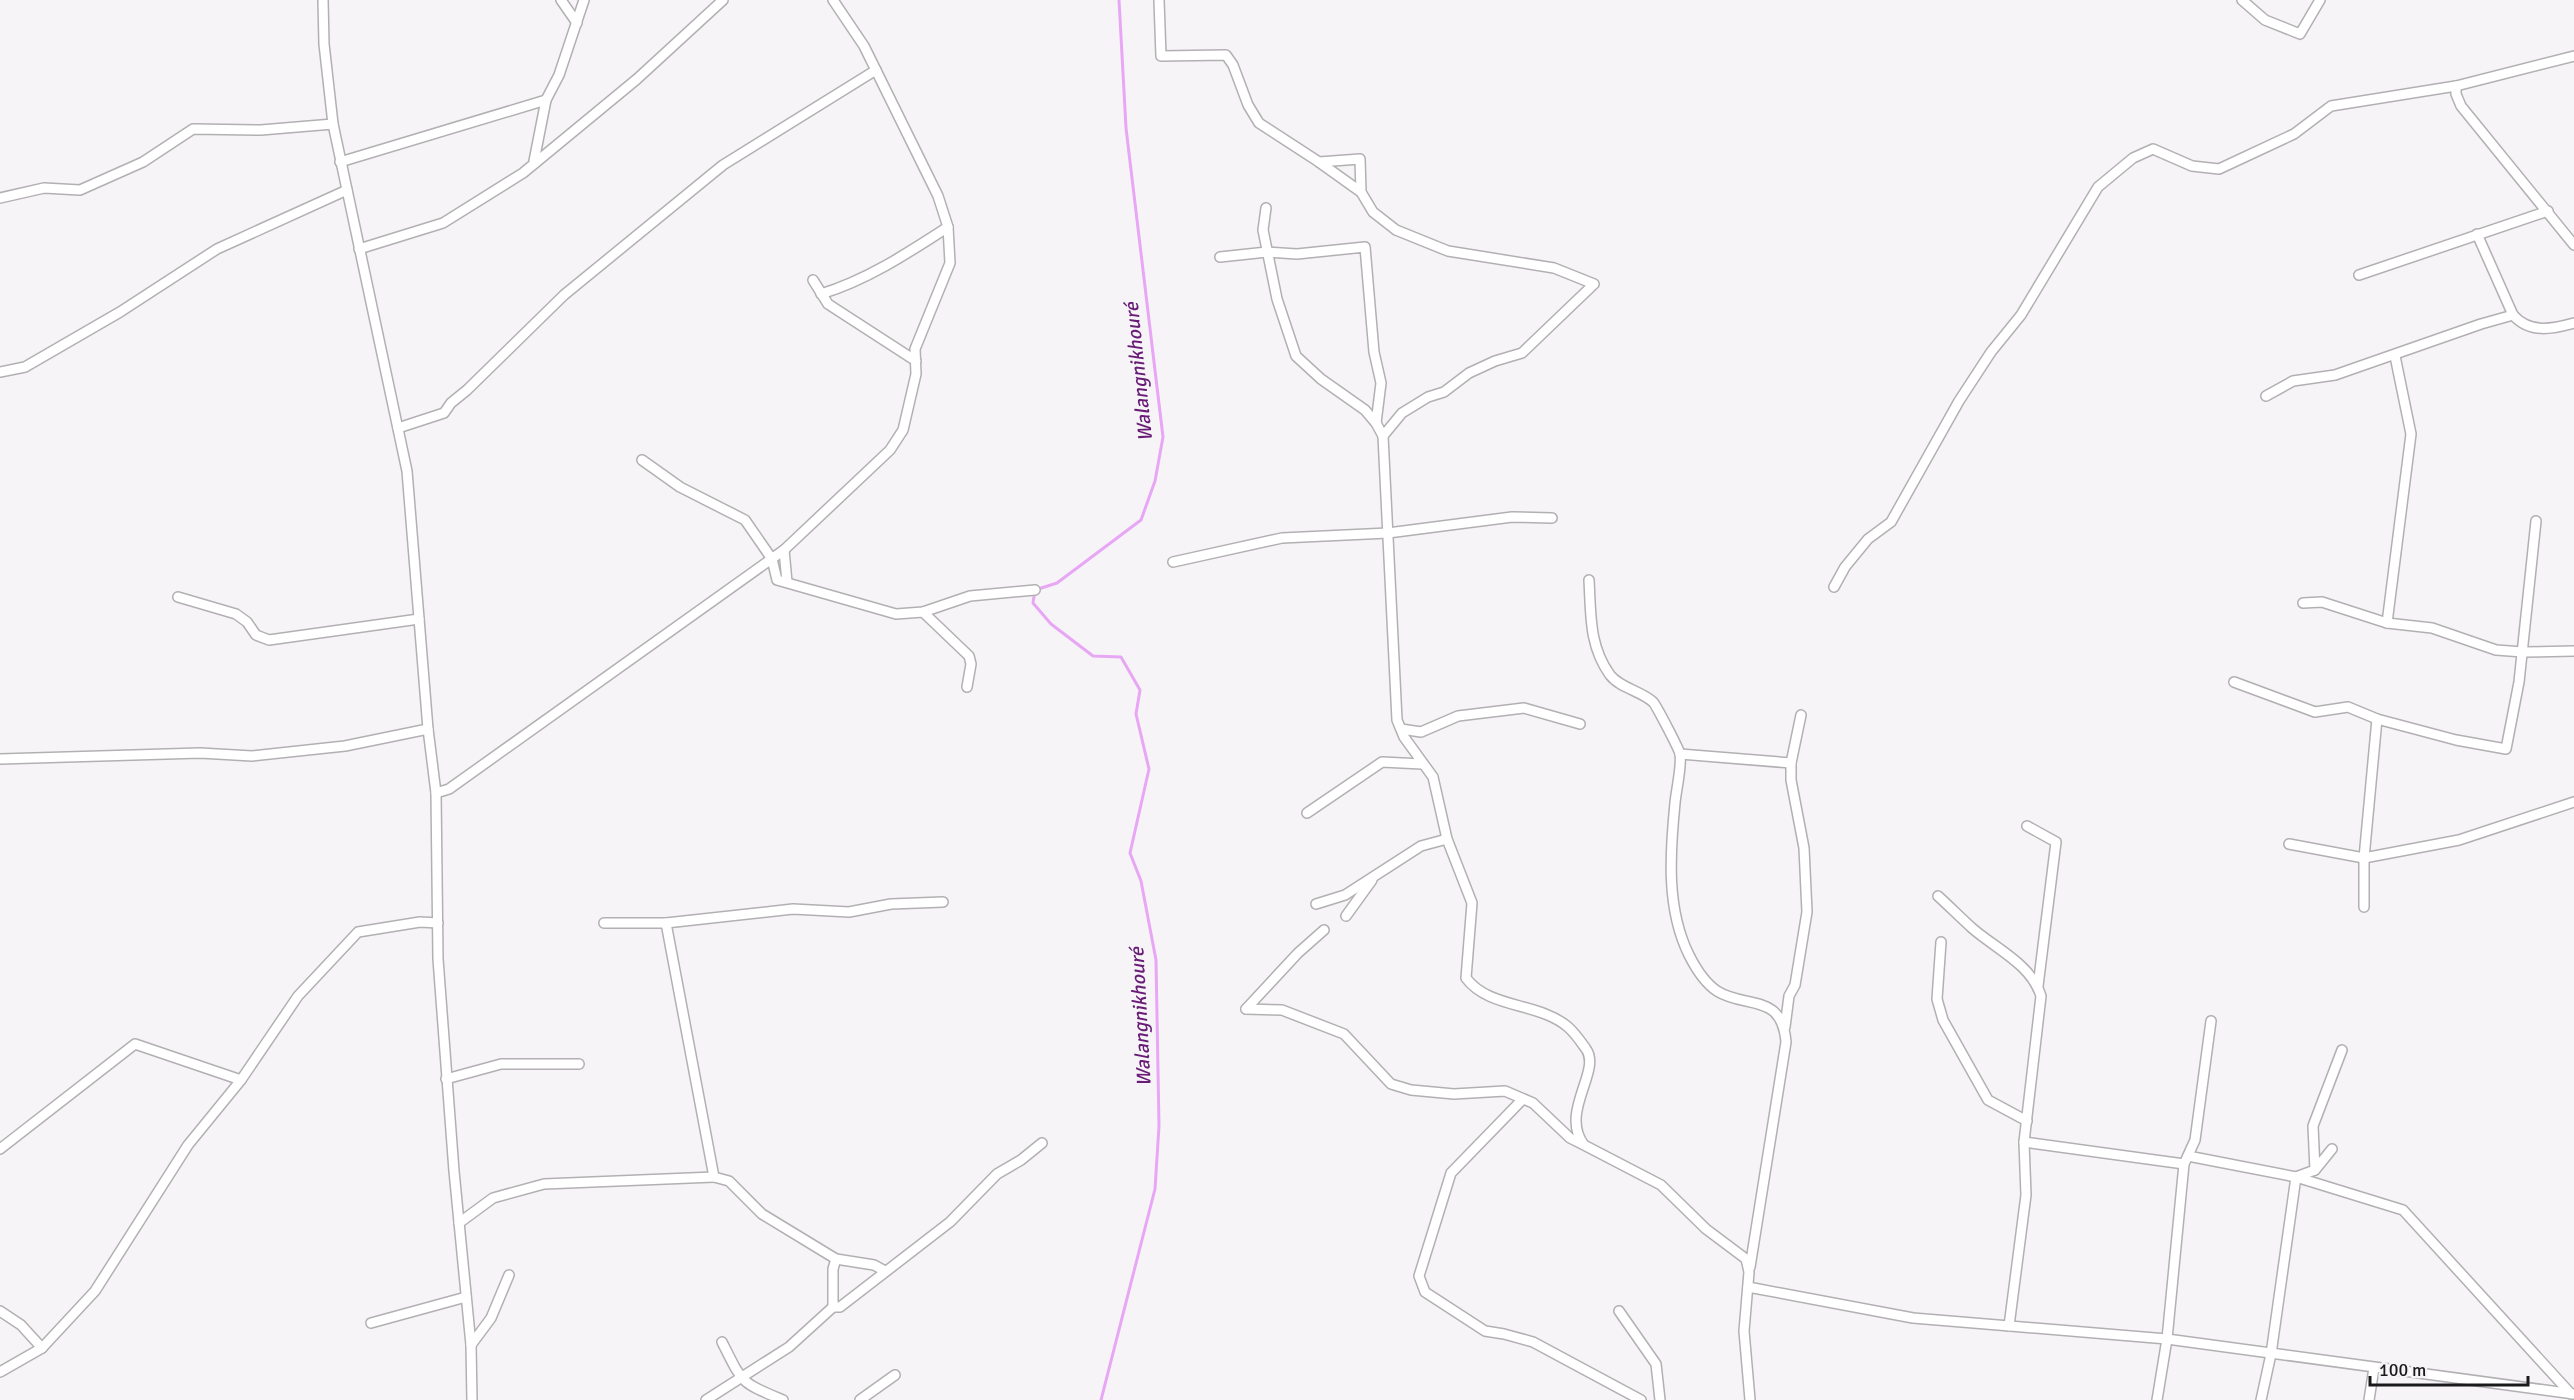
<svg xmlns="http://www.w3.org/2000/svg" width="2574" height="1400" font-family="Signika,sans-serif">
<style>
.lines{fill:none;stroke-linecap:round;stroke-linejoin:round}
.stream{stroke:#e8a7f4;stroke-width:3}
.street-casing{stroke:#b3b0b3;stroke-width:12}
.street{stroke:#fff;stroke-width:9}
.labels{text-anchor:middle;stroke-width:5;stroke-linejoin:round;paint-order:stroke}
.water-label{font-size:20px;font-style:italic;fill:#681c76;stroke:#f7f4f8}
</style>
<rect width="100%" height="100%" fill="#f7f4f8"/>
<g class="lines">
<!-- stream -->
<path class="stream" d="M1101,1400l54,-211 4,-63 -3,-166 -15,-79 -11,-28 19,-84 -13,-55 4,-24 -19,-33 -28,-1 -42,-32 -18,-21 2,-13 22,-7 84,-63 14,-39 8,-44 -37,-309 -7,-128"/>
<!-- street casing -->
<g class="street-casing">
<g id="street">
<path d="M323,0l1,44 9,80 74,347 21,258 8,64 2,166 16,212 17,174 1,55"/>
<path d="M561,0l16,23"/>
<path d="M1159,0l2,56 65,-1 7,10 15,40 11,18 60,39 41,-3 1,33 12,20 23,18 52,21 106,17 40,16 -72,69 -27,8 -26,12 -25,19 -16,5 -26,16 -19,23"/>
<path d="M2242,0l23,20 35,14 20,-34"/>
<path d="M2456,86v8l5,12 113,139"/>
<path d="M534,161l12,-61 13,-25 25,-75"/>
<path d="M340,162l206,-62"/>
<path d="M1319,162l42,30"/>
<path d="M0,198l44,-10 36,2 63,-28 50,-33 68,1 72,-6"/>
<path d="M1266,208l-3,22 14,69 19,57 25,23 44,31 11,13 7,13 14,284 7,17 29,40 14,62 25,64 -6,75c23,31 73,24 102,49 7,6 13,15 18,22 16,22 -27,63 -2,96l77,40 45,44 40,30 3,13 -5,59 6,69"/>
<path d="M2477,234l36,81"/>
<path d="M359,249l84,-26 80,-50 114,-94 86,-79"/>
<path d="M1220,257l47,-5 30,2 68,-7 9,105 7,31 -5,40"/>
<path d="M2359,275l189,-64"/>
<path d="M813,280l15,24 88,57"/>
<path d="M821,294c46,-14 87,-41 127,-67"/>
<path d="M0,372l25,-5 95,-55 97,-63 130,-59"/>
<path d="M2266,396l27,-15 42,-6 146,-51 32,-9c17,19 39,14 61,8"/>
<path d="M398,428l46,-15 7,-10 16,-13 97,-95 159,-130 153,-95"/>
<path d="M642,460l38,27 65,33 27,39 5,21 119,34 27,-2 47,-16 65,-6"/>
<path d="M784,550l3,32"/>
<path d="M1173,562l109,-24 106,-5 124,-16 40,1"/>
<path d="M1589,580c2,35 0,66 21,95 10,13 31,16 43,27 3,3 26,47 27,52 2,12 -4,37 -5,49 -5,50 -9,106 14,152 6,12 16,28 28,36 28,18 65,1 69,51l-36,225"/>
<path d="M1834,587l11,-20 23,-28 23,-17 68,-121 32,-49 30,-37 77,-128 35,-29 20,-9 39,17 27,3 75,-35 37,-28 125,-20 118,-30"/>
<path d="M178,597l58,17 11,8 9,13 13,5 150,-21"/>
<path d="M2303,603l19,-1 65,21 45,5 64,22 27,2 51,-1"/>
<path d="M923,612l46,44 2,8 -4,23"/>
<path d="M2387,623l24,-189 -16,-78"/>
<path d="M2234,682l81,30 33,-5 29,12"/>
<path d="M1401,729l20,3 37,-16 66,-8 56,16"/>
<path d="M1680,754l111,9"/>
<path d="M0,759l200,-6 52,3 93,-10 83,-17"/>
<path d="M436,793l13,-4 335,-239 106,-100 13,-20 13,-56 -1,-25 35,-86 -2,-36 -10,-31 -74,-150 -31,-46"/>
<path d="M1307,813l75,-51 40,2"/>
<path d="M2027,826l29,16 -18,144"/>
<path d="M2289,844l75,14 95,-18 115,-38"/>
<path d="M1938,896c12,11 23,22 34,32 24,21 59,36 69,68l-17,146 2,53 -17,131"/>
<path d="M1316,904l29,-9 76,-49 26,-7"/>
<path d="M2364,907v-49l13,-139 79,21 50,9 13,-67 17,-161"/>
<path d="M1346,916l26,-36"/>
<path d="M604,923h62l127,-14 56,3 42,-8 52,-2"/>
<path d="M666,923l48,254 15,4 33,33 74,45 38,6 11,6"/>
<path d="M1941,942l-4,57 6,21 45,80 39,21"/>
<path d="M1246,1009l36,1 62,24 47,50 20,6 43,4 51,-3 28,12 37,35 12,6"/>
<path d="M1246,1009l52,-56 26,-23"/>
<path d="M1785,1027l4,-31 6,-11 12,-73 -3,-64 -13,-68v-17l10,-48"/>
<path d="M446,1079l55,-15h78"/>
<path d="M1523,1099l-72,74 -32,103 6,16 60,39 19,3 29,8 108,58"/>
<path d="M2024,1142l160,22"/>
<path d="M0,1149l135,-105 106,36"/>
<path d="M2188,1156l108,21 19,-7 17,-21"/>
<path d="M2315,1170l-2,-44 29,-76"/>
<path d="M459,1223l34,-25 51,-14 170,-7"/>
<path d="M1748,1287l165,31 254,21 407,55"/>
<path d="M833,1307v-38l3,-10"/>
<path d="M0,1311l21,14 21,23"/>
<path d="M1619,1311l37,53 4,36"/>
<path d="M371,1323l95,-26"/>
<path d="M722,1342c21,42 18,40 61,58"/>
<path d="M471,1345l20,-27 18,-43"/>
<path d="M0,1372l42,-24 53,-57 93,-146 53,-65 57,-84 60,-64 62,-10 18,1"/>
<path d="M706,1400l83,-53 44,-40h7l110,-85 47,-48 24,-14 21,-17"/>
<path d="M860,1400l35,-25"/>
<path d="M2157,1400l10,-61 17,-175 11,-24 16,-119"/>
<path d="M2261,1400l10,-46 25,-177 107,33 168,184"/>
<path d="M2369,1400l5,-32"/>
</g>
</g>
<!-- street -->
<use href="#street" class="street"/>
</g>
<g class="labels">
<!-- water labels -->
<g class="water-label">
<text transform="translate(1138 372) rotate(-96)" y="7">Walangnikhouré</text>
<text transform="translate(1140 1017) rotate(-93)" y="7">Walangnikhouré</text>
</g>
</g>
<!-- scale -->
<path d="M2370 1376v9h158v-9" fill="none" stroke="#1b1a1b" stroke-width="3"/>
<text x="2379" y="1376" font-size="18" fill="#1b1a1b" stroke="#f7f4f8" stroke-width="4.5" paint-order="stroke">100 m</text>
</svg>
